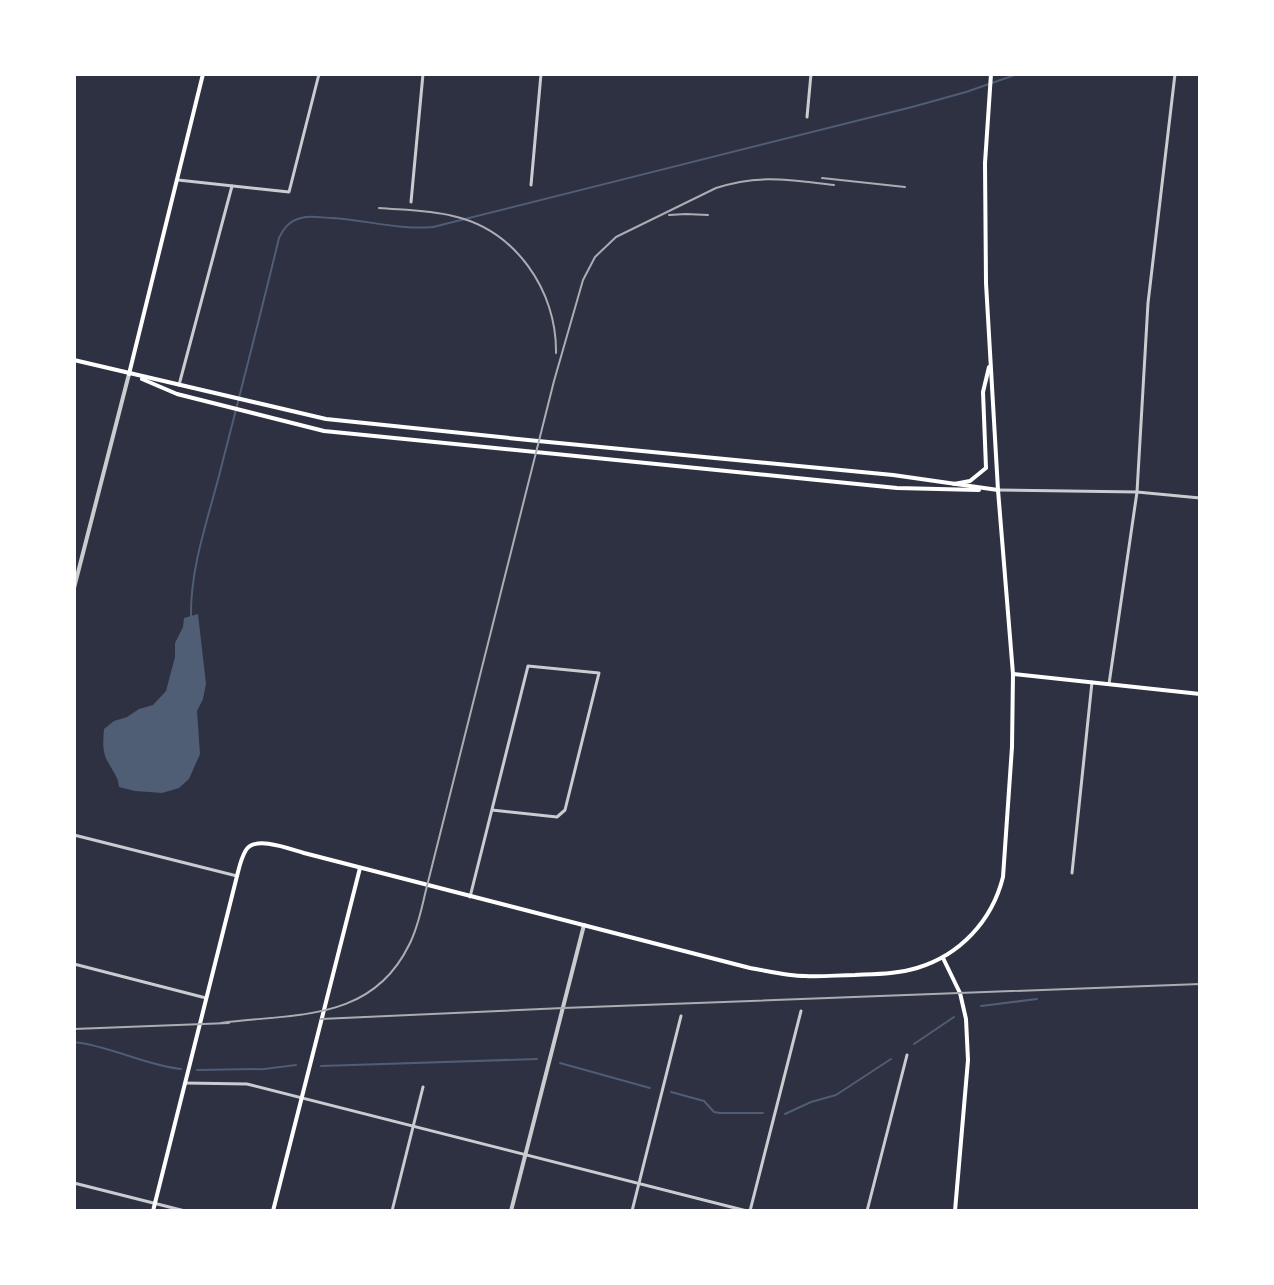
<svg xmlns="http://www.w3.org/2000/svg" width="1274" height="1285" font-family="'Fira Sans',sans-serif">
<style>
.water{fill:#4f5d75}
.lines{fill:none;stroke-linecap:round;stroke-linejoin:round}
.stream{stroke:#4f5d75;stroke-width:2}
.minor{stroke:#caccd0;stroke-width:3}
.tertiary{stroke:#caccd0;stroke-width:4}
.secondary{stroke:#fff;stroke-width:4}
.primary{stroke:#fff;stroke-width:4}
.rail{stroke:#abadb3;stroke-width:2}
</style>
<rect width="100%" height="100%" fill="#2d3142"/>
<!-- water -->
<path class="water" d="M198,614l8,70 -3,15 -6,12 3,43 -11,25 -10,9 -17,5 -27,-2 -16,-4c-1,-11 -6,-15 -11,-25 -6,-9 -5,-22 -4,-33l10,-8 13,-4 12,-8 14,-4 13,-14 9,-34v-14l8,-16 1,-9z"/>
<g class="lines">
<!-- stream -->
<g class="stream">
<path d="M191,617c-1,-49 17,-98 29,-145 20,-78 40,-155 59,-234 5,-10 10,-17 22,-20 10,-3 22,0 31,0 34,2 67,12 101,9l479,-120 54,-15 52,-18"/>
<path d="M981,1006l56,-7"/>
<path d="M74,1042c37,4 70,23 107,27"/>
<path d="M914,1044l40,-27"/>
<path d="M560,1063l90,25"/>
<path d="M321,1066l216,-7"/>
<path d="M197,1070l67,-1 32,-4"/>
<path d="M671,1092l33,9 10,11 6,1h43"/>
<path d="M785,1114l26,-12 25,-7 55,-36"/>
</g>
<!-- minor -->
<g class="minor">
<path d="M807,117l4,-43"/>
<path d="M178,180l111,12 30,-118"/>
<path d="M531,185l10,-111"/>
<path d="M411,202l12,-128"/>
<path d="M179,385l53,-199"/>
<path d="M998,490l139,2 63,6"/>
<path d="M1109,684l28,-192 11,-189 27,-229"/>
<path d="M74,835l163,41"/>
<path d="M1072,873l20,-191"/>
<path d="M470,897l58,-231 71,7 -34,137 -8,7 -65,-7"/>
<path d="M74,964l132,34"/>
<path d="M185,1083l62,1 500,127"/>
<path d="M74,1183l111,28"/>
<path d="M392,1211l31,-124"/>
<path d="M632,1211l49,-195"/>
<path d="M750,1211l51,-200"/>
<path d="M867,1211l40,-156"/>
</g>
<!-- tertiary -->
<g class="tertiary">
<path d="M74,588l55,-214"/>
<path d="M511,1211l73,-286"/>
</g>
<!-- secondary -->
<g class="secondary">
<path d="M74,360l252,59 212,22 355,34 105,15"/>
<path d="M129,374l74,-300"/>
<path d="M142,379l35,15 147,37 573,57 82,2"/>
<path d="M1013,674l187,20"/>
<path d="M943,958l17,35 6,26 2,41 -13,151"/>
</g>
<!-- primary -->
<g class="primary">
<path d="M954,484l16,-3 16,-13 -3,-76 6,-25"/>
<path d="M153,1211l84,-335c2,-8 4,-18 9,-26 9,-15 44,-1 58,3l446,115c18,3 37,8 55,8 17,1 34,-1 50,-1 20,-1 42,-1 62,-7 43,-13 75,-47 86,-91l9,-130 1,-73 -15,-184 -12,-207 -1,-120 6,-89"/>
<path d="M273,1211l87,-343"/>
</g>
<!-- rail -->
<g class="rail">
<path d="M822,178l83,9"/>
<path d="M379,208c24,2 50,2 74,8 62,14 104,74 103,137"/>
<path d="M669,215l17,-1 22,1"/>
<path d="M321,1019l242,-11 637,-24"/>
<path d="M221,1023c73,-10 150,0 188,-78 10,-19 13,-40 18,-59l127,-505 29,-101 12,-23 21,-20 100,-49c44,-14 73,-8 118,-3"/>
<path d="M74,1029l155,-6"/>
</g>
</g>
<!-- border -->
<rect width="1274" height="1285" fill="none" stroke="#ffffff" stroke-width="152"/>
</svg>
